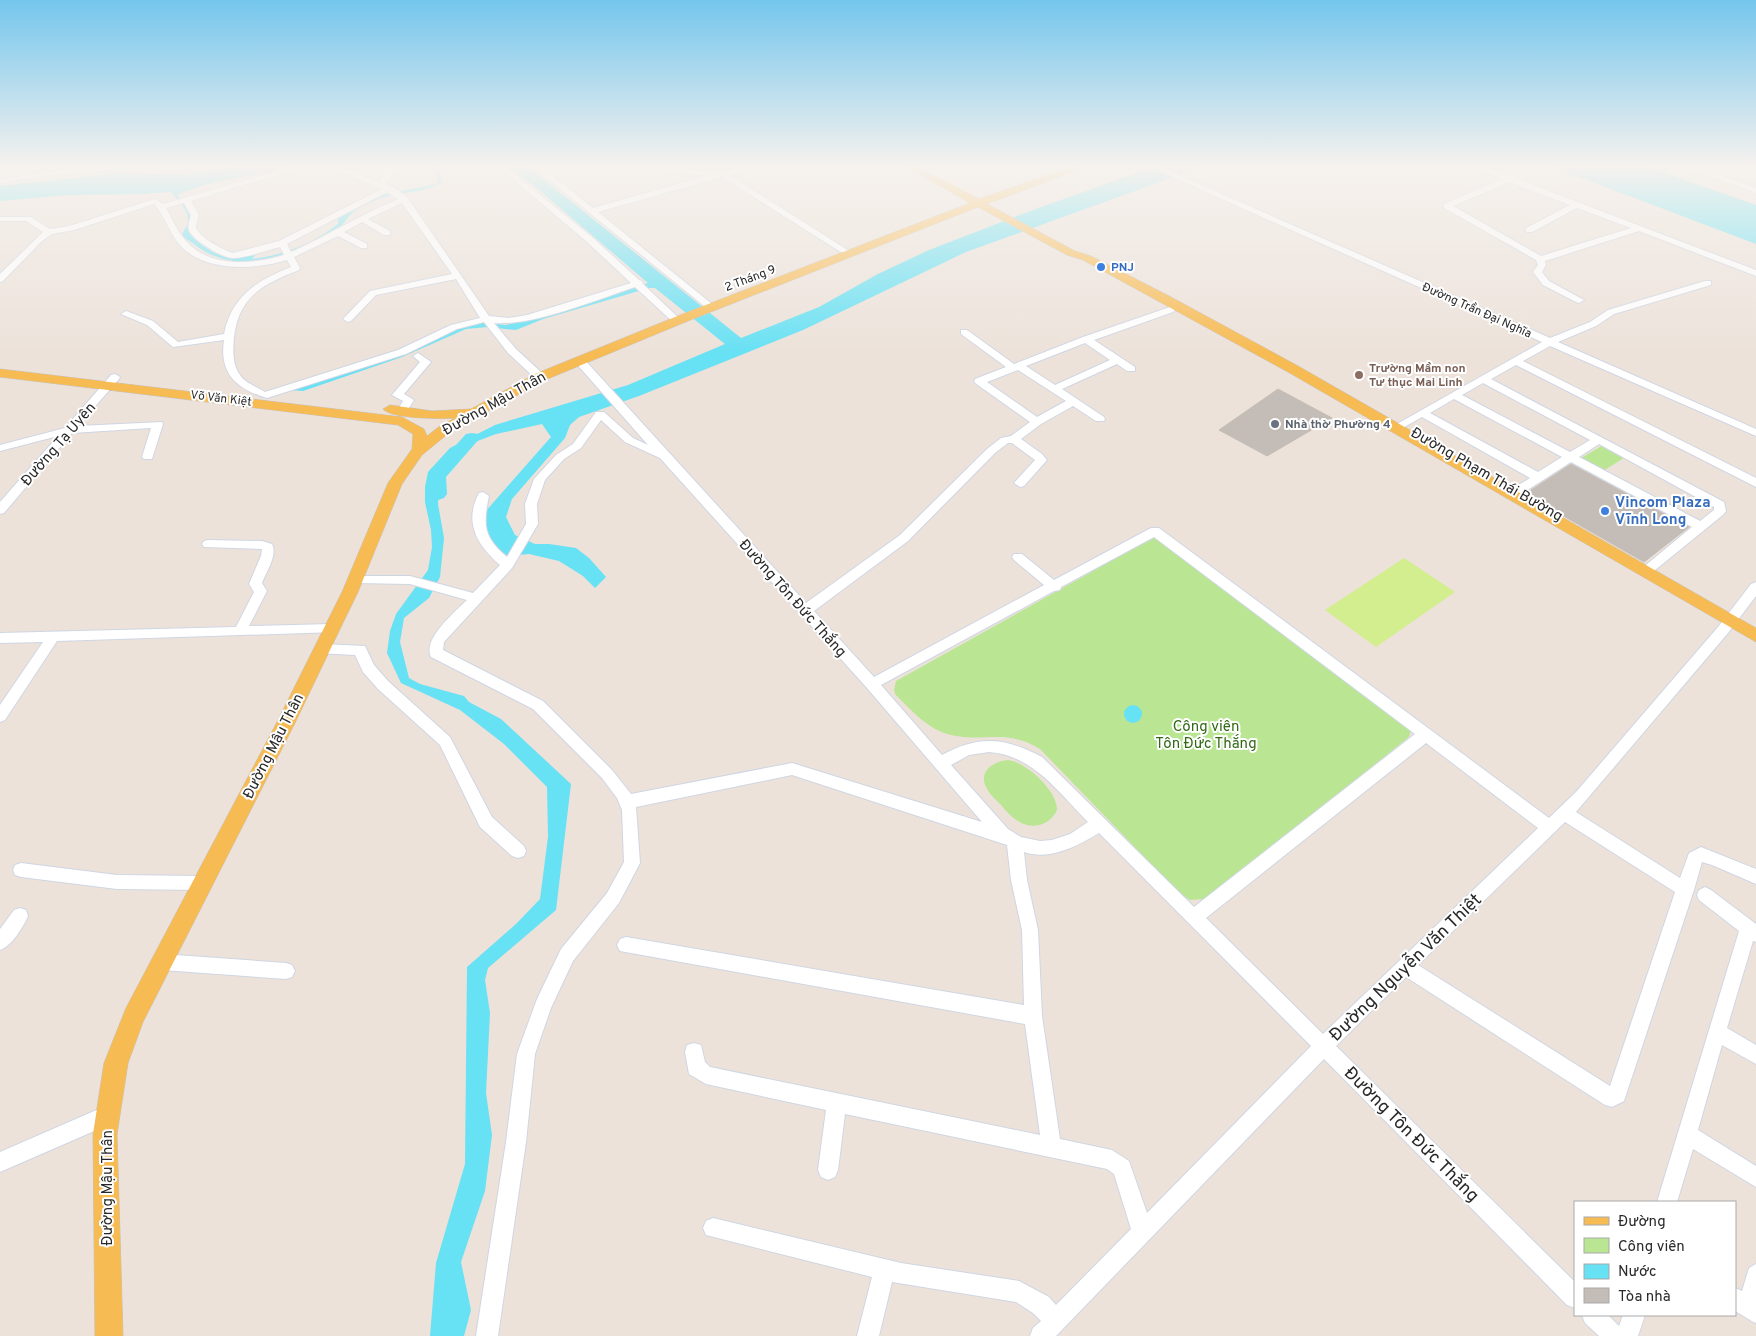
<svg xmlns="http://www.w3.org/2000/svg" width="1756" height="1336" font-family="Overpass,sans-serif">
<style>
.green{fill:#bae694}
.pitch{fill:#d2ee8f}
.water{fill:#67e1f4}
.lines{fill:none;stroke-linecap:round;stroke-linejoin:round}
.river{fill:#67e1f4;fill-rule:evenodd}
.building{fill:#c4bcb7;stroke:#c7beb4}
.minor-casing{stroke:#cfd6e3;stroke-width:2}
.major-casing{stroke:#c3c3c3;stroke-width:1}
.minor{fill:#fff;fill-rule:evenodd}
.major{fill:#f7bb54;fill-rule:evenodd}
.shop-dot{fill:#3f7fe0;stroke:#fff;stroke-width:2}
.education-dot{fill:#8d6e63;stroke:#fff;stroke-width:2}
.worship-dot{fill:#6b7280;stroke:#fff;stroke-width:2}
.labels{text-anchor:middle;stroke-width:4;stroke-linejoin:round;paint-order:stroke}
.far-shop-label{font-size:12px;font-weight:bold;fill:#366cbe;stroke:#fff;text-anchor:start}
.far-street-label{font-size:12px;fill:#292929;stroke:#fff}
.far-education-label{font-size:12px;font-weight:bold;fill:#785e54;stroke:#fff;text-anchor:start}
.far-worship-label{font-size:12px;font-weight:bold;fill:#5b616d;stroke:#fff;text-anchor:start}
.street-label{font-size:15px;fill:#292929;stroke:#fff}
.shop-label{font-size:15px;font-weight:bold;fill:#366cbe;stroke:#fff;text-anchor:start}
.park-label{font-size:15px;fill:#326916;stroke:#fff}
.near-street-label{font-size:18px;fill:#292929;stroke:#fff}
</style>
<rect width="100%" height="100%" fill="#ece2da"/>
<!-- green -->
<g class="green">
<path d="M1605,444l22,12 -24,15 -22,-13z"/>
<path d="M1154,537l257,193 -2,7 -203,162 -16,1 -12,-8 -138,-143c-35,-21 -55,-6 -89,-14 -24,-6 -39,-24 -56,-41l-1,-4 2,-9z"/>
<path d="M1008,760c18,2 50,31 49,50 -7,16 -26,20 -39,11 -7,-4 -12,-10 -17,-16 -5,-5 -12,-11 -15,-18 -8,-16 8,-26 22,-27z"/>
</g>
<!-- pitch -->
<path class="pitch" d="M1404,558l51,34 -79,55 -51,-37z"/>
<!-- water -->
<g class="water">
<path d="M238,166h51c-36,11 -78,13 -112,29l11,10 4,13 -3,13c5,11 27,25 39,26 9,0 18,-4 28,-3l-4,5c32,-4 61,-15 86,-35v-7l3,-3 35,-18 59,-12 3,-2 -3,-12 -4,-4 8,2 3,14c-13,11 -47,10 -66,18 -9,4 -19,8 -26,15 -5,5 -7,11 -13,14 -35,22 -80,44 -122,27 -12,-4 -22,-13 -33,-20 1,-6 6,-10 6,-15 1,-11 -11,-21 -17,-29l-29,2 -75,1 -67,6v-15l121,-13 67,2z"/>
<path d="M508,166h19l214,172 78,-31 59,-33 51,-24 104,-40 123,-44h48l-238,86 -163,78 -164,66 -60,21 -9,8 -5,13 -53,61 -6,18 9,18 20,9h14l27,4 13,10 17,19 -11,11 -12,-12 -24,-15 -30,-7 -20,2 -15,-7 -8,-17 -1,-20 66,-75 -9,-13 -46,10 -21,8 -30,23 -5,12 -2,27 6,34 -4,39 -11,21 -25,20 -4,24 9,36 11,6 44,12 5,6 32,17 70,65 -15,126 -68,58 -3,12 5,33 -4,80 6,42 -7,56 -24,71 10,48 -7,26h-34l6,-73 29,-99 2,-197 50,-44 23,-24 8,-62 -1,-50 -43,-43 -44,-34 -59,-27 -14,-30 3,-22 6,-17 32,-44 4,-23 -1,-17 -6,-28v-15l3,-15 22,-24 45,-23 133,-40 97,-41 -70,-56h-6l-106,31 -27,11 -29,-3 -21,2 -64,28 -99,34 -14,-1 58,-18 108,-43 25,-7 26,3 21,-5 121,-37 -110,-94z"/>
<path d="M1550,166h95l111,39v39z"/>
<circle cx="1133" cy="714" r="9"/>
</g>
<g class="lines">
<!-- river -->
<path class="river" d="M472,433l6,1 2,4 -34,39 1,17 -3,4 -6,2 -6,-2 -3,-4 -1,-18 38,-42z"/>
</g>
<!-- building -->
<g class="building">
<path d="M1278,389l54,29 -65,38 -48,-26z"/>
<path d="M1571,464l118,63 -45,35 -119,-68z"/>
</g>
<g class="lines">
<!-- minor casing -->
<g class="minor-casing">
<g id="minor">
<path d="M92,166h135c-10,7 -46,4 -60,4 -57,-1 -111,3 -167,13v-4z"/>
<path d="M295,166h11l-115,35 8,14c-1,4 -3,9 -3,12 1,9 29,24 37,26l46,-12 103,-52 -54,-23h10l41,16 11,-16h8l-13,18 7,2 15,11 82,119 20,2 18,-3 104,-32 -45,-42 -89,-75h8l87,71 47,43 3,1 1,3 39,37 -5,3 -3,-1 -39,-36c-40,13 -101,39 -141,36l22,26 28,26v4h-8l-28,-26 -24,-31 -27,7 -51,25 -139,44c-30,-9 -48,-24 -43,-58l-51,7 -26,-22 -26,-11 5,-3 27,10 25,21 46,-8c7,-38 34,-54 67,-67l-4,-7c-33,10 -84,13 -109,-17 -9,-12 -14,-28 -24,-39l-80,26 -22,4 -10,7 -39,40 -3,1v-8l43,-42 -17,-11h-26v-4h31l19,12 19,-3 86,-27 8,5zM387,192l11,7c-37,15 -69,36 -107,53l-4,-8zM184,203l7,12c-1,5 -4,11 -2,15 3,10 35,29 45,28 15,-1 31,-7 46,-11l4,8c-29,9 -71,13 -95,-11 -11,-10 -16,-24 -23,-36zM402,203l50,71 -82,17 -27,28 5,3 3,-1 25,-26 80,-16 24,39 -29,7 -53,25 -133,42c-8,-5 -20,-9 -25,-17 -8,-11 -7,-25 -6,-38 5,-41 29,-53 65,-67l1,-2 -6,-11 44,-21 23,12h6v-4l-23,-12 18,-10 22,13h6v-4l-22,-12z"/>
<path d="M532,166h8l53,42 113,-32 -51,-8 -4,-2c22,0 43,6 64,6 14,0 26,-6 40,-6l-1,2 -25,7 125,79 -7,2 -125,-79 -124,35 119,96 -5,3 -3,-1z"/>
<path d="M1148,166h10l392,172 40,-16 18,-12 97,-29h6v4l-97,29 -18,12 -38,16 198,87v7l-206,-90 -27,15 233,117v9l-240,-122 -25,14 233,123 2,9 -2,3 -75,61h-8l-2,-3 2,-3 51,-42 -121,-65 -56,36h-8l-2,-3 2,-3 23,-14 -108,-61 -23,13 -4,1 -5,-3 152,-86zM1483,383l107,57 -20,12 -108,-57zM1454,399l108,58 -24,15 -108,-59zM1599,444l115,63v3l-14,11 -121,-64z"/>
<path d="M1471,166c19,-2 56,17 75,24 70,27 139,53 210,80v6l-117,-45 -94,30 1,4 -4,7 7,9 35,19 -5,3 -3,-1 -33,-17 -10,-13 5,-7 -2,-5 -92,-52v-4l58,-25zM1509,182l61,23 -44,23v4h6l45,-24 54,20 -90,28 -88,-50z"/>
<path d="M1682,166h10l64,22v5z"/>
<path d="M1170,307l5,3 -2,2 -79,28 41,27v4h-8l-10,-7 -55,25 42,28 1,2 -1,2h-8l-23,-15 -32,18 -20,15 21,15 5,6 -23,26 -4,1 -6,-4 21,-23 -23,-17h-4l-13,10 -87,88 -94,70 60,66 170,-92 -30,-25 -2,-3 2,-3h8l32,26 97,-52h8l390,290 27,-26 142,-165 33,-43 5,-2v14l-28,37 -152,179 104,66 9,-25 12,-6 55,22v15l-44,-19 -10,-3 -8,28 -70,211 -12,6 -7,-2 -199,-128 -70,69 239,236v26l-8,-3 -243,-246 -268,277h-26l3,-8 8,-7 -8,-8 -17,-11 -124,-20 -13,54h-22l15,-59 -166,-42 -3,-7 3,-7 7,-3 188,45 118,18 30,16 7,8 75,-76 -17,-55 -7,-5 -262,-55 -7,56 -3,7 -7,3 -7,-3 -3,-7 8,-60 -120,-26 -17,-10 -4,-22 2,-7 7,-2 7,2 4,17 5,5 330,68 -15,-111 -405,-73 -3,-6 3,-6 6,-2 398,68 -2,-75 -11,-50 -4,-35 -215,-70 -156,32 4,56 -21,40 -46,58 -22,47 -16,46 -9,88 -28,194h-22l30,-194 11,-88 20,-55 24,-50 46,-56 17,-31 -2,-52 -5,-12 -15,-20 -69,-69 -102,-52c-9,-18 24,-45 36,-57l-57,-16 -55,-1 -4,-1 -2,-3 2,-3h59l63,17 27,-28c-22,-19 -37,-42 -21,-72l4,-1 6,4c-6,29 -6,41 18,61l19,-33 -1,-20 9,-25 22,-24 17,-11 23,-32h8l29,26 15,7 -73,-83v-4h8l223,245 94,-68 87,-86 14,-11 10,-2 19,-14 -55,-39 -1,-2 1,-2 31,-12 -45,-33v-4h6l47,34 69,-27zM1085,343l25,17 -55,25 -29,-19zM1018,370l48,31 -29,16 -50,-35zM601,420l24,22 35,16 207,230 115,134 -190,-59 -161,31 -19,-24 -69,-69 -100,-51 1,-8 68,-74 26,-44 -1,-20 8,-24 19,-21 17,-11zM1154,537l261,197 -221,173 -152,-150c-36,-19 -62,-23 -100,-2l-61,-70 173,-94 6,-1 1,-3zM1426,743l112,85 -215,206 -117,-116zM989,752c44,3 70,41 99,70l-18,12 -18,6 -12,1 -19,-4 -13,-8 -57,-64 18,-10zM1565,822l110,70 -65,194 -192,-121zM1099,833l212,213 -164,167 -18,-52 -17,-11 -52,-11 -18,-123 -4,-86 -11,-50 -3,-28c26,9 53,-6 75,-19z"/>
<path d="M418,353l13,9 -27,32 10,6 -8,13h-8l-1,-2 6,-10 -11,-6 28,-33 -7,-6z"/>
<path d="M115,374l5,3 -1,2 -41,47 84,-4 1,2 -11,35h-8l-2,-2 9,-29 -79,5 -68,80 -4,1v-12l58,-66 -58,15v-6l65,-17 46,-53z"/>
<path d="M208,540l54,1 10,3c6,11 -6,28 -10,39l5,8 -18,35 83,-2 5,2 2,3 -2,3 -280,9 -52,79 -5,2v-17l43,-63 -43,1v-10l236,-6 18,-35 -5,-8 12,-28 1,-7 -58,-2 -2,-3 2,-3z"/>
<path d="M322,644l43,2 9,19 14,16 62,56 42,80 32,29 2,5 -2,5 -6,2 -6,-2 -32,-29 -40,-82 -62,-56 -15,-17 -8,-17 -38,-2 -2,-4 2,-4z"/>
<path d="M21,863l96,12 85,1 6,2 2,5 -2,5 -6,2 -85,-1 -96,-12 -6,-2 -2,-5 2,-5z"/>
<path d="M1705,887l6,3 45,34v18l-3,-1 -26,87 29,17v19l-34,-19 -24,85 58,36v21l-63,-38 -16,53h-20l82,-271 -40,-31 -2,-5 2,-5z"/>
<path d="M20,908l6,2 2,6c-5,11 -16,30 -28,34v-21l14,-19z"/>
<path d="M162,954l124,9 6,2 3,6 -3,6 -6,2 -124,-9 -6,-2 -3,-6 3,-6z"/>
<path d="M108,1105l7,3 3,7 -3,7 -115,50v-20z"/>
<path d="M1756,1264v58l-1,1 -20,-12v-23l7,3 7,-23z"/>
<path d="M1582,1315h26l11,11 4,-11h22l-7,21h-39l-14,-13z"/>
</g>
</g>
<!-- major casing -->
<g class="major-casing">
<path id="major" d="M904,166h12l63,33 94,-33h13l-2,2 -97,36 88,47 16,5 80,41 127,69 458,262v14l-468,-270 -205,-112 -16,-5 -89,-48 -290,114 -143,59 -95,52 -28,23 -20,29 -44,108 -18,37 -46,96 -151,297 -15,41 -11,71 6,202h-28l-2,-202 11,-71 22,-55 151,-286 65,-130 46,-109 24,-34 1,-15 -15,-9 -398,-48v-8l402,48 22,12 3,7 13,-10 15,-8c-13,1 -64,1 -72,-9l7,-4 42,6 39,-2 64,-35 145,-59 290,-112z"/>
</g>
<!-- minor -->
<use href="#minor" class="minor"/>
<!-- major -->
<use href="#major" class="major"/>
</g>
<!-- sky -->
<linearGradient id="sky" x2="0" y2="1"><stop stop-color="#74c6ed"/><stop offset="0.47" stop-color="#f6f2ee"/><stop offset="1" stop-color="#f6f2ee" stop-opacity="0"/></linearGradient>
<rect width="1756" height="353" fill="url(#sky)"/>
<!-- markers -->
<g class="shop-dot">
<circle cx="1101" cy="267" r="5"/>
<circle cx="1605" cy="511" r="5"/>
</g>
<circle class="education-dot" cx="1359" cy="375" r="5"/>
<circle class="worship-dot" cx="1275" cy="424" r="5"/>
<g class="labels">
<!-- far-shop labels -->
<g class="far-shop-label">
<text x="1111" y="271">PNJ</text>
</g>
<!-- far-street labels -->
<g class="far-street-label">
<text transform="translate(750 278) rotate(-21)" y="4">2 Tháng 9</text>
<text transform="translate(1477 310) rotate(24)" y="4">Đường Trần Đại Nghĩa</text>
<text transform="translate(221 398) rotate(7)" y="4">Võ Văn Kiệt</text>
</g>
<!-- far-education labels -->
<g class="far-education-label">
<text x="1369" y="372">Trường Mầm non<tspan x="1369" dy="14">Tư thục Mai Linh</tspan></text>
</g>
<!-- far-worship labels -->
<g class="far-worship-label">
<text x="1285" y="428">Nhà thờ Phường 4</text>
</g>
<!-- street labels -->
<g class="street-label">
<text transform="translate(494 403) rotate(-29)" y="5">Đường Mậu Thân</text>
<text transform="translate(58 444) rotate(-49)" y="5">Đường Tạ Uyên</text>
<text transform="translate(1487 474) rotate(30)" y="5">Đường Phạm Thái Bường</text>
<text transform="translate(793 598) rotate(48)" y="5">Đường Tôn Đức Thắng</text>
<text transform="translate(273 746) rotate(-63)" y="5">Đường Mậu Thân</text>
<text transform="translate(107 1188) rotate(-90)" y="5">Đường Mậu Thân</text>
</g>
<!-- shop labels -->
<g class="shop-label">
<text x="1615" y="507">Vincom Plaza<tspan x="1615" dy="17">Vĩnh Long</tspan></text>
</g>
<!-- park labels -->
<g class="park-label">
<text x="1206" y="731">Công viên<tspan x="1206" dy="17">Tôn Đức Thắng</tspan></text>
</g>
<!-- near-street labels -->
<g class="near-street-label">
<text transform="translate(1405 967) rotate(-44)" y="6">Đường Nguyễn Văn Thiệt</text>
<text transform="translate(1412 1134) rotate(45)" y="6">Đường Tôn Đức Thắng</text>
</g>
</g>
<!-- legend -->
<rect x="1574" y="1201" width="162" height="115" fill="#ffffff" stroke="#a9a9a9"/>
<rect x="1584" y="1217" width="25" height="8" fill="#f7bb54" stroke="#a9a9a9"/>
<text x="1618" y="1226" font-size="15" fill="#292929">Đường</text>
<rect x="1584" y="1238" width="25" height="15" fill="#bae694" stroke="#a9a9a9"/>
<text x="1618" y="1251" font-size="15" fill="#292929">Công viên</text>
<rect x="1584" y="1264" width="25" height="15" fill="#67e1f4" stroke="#a9a9a9"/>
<text x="1618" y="1276" font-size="15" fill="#292929">Nước</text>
<rect x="1584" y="1288" width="25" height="15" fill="#c4bcb7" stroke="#a9a9a9"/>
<text x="1618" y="1301" font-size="15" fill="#292929">Tòa nhà</text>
</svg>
